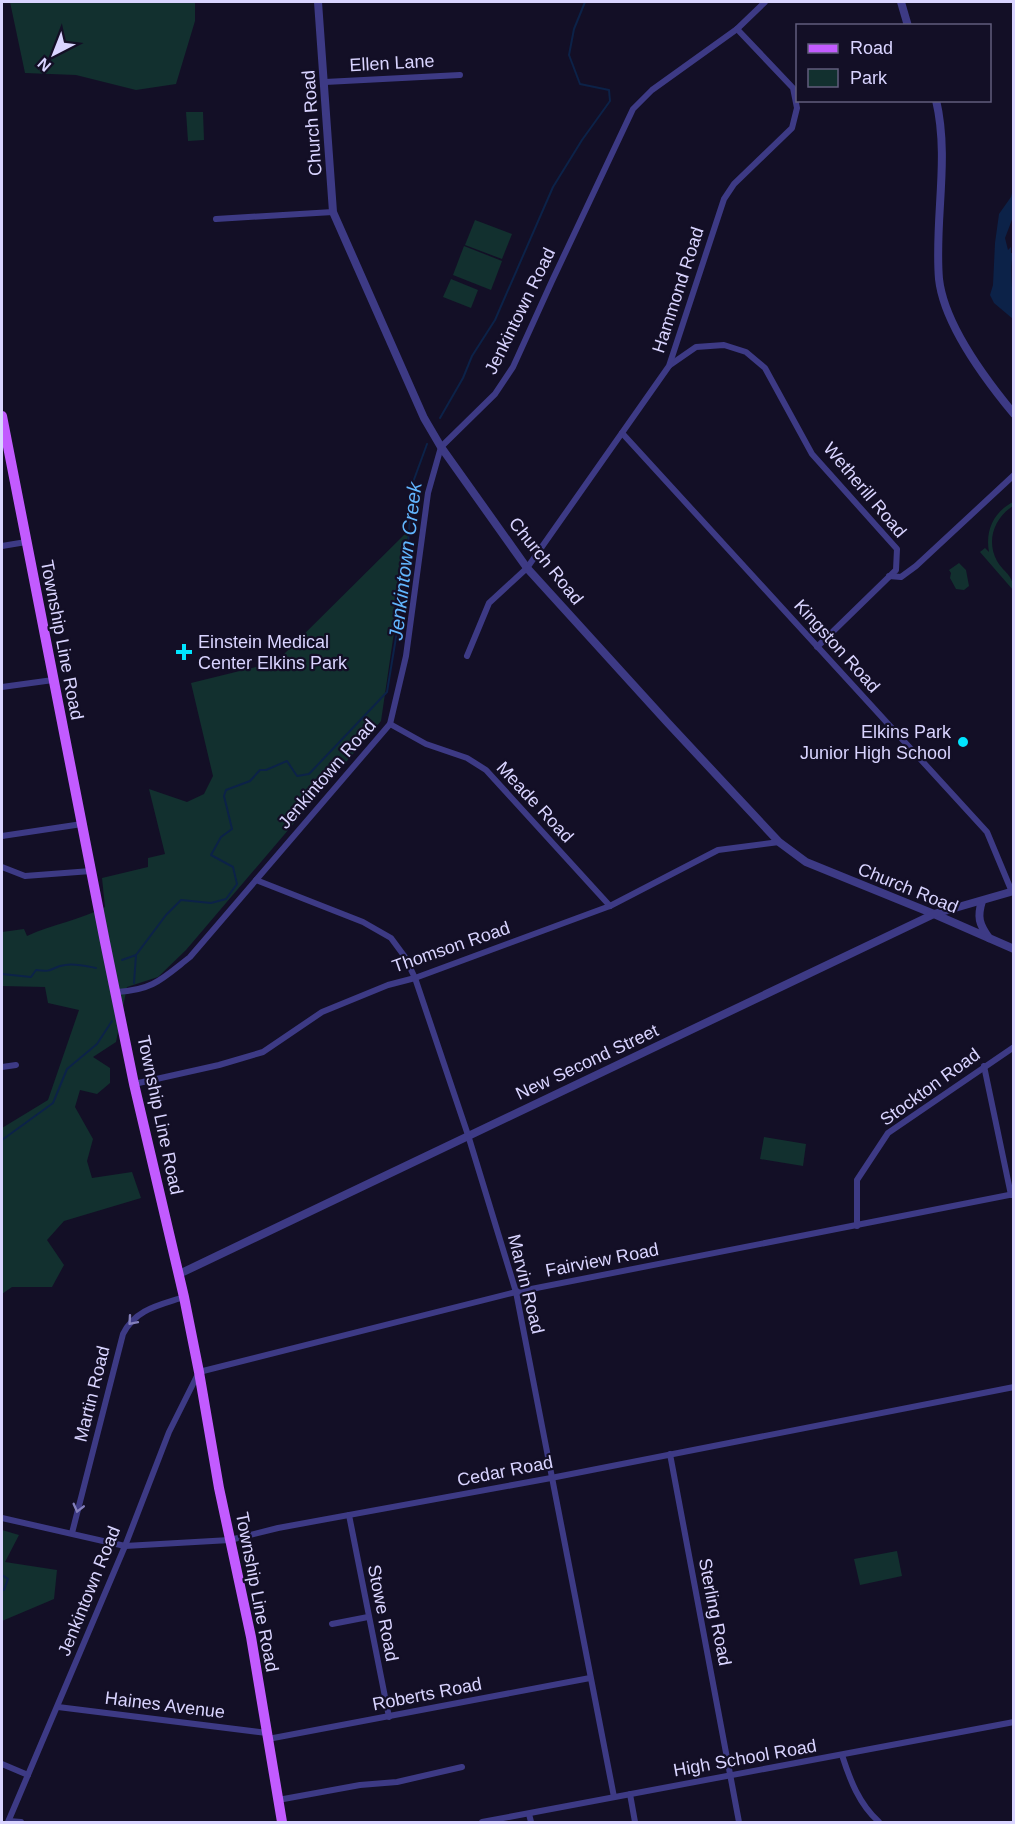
<svg xmlns="http://www.w3.org/2000/svg" width="1015" height="1824" font-family="Arial,sans-serif">
<style>
.green{fill:#12302f}
.water{fill:#0c2248}
.lines{fill:none;stroke-linecap:round;stroke-linejoin:round}
.stream{stroke:#0c2248;stroke-width:2}
.minor{stroke:#3d3a85;stroke-width:6}
.tertiary{stroke:#3d3a85;stroke-width:8}
.primary{stroke:#c25bff;stroke-width:10}
.oneway{stroke:#837fbc}
.poi-dot{fill:#00e5ff;stroke:#130f26;stroke-width:2}
.labels{text-anchor:middle;stroke-width:4.5;stroke-linejoin:round;paint-order:stroke}
.street-label{font-size:18px;fill:#d9d4ff;stroke:#130f26}
.poi-label{font-size:18px;fill:#d9d4ff;stroke:#130f26;text-anchor:start}
.water-label{font-size:20px;font-style:italic;fill:#62b6ff;stroke:#130f26}
</style>
<rect width="100%" height="100%" fill="#130f26"/>
<!-- green -->
<g class="green">
<path d="M10,2h185v19l-19,63 -40,6 -60,-15 -51,-2z"/>
<path d="M186,112h17l1,28 -16,1z"/>
<path d="M475,220l37,14 -10,25 -37,-14z"/>
<path d="M464,246l38,15 -11,29 -38,-15z"/>
<path d="M451,279l27,11 -7,18 -28,-11z"/>
<path d="M1013,502v4c-19,12 -27,35 -16,55 7,12 17,14 16,29l-33,-38 5,-4 4,4c-4,-22 5,-40 24,-50z"/>
<path d="M409,530l-28,191 -195,229 -28,27 -31,10 -11,55 -23,15 17,11v15l-13,11 -17,-4 -5,17 18,32 -6,22 5,17 40,-6 9,26 -77,23 -17,19 17,25 -12,22h-40l-10,7v-166l46,-28 31,-90 -31,-7 -3,-16 -43,-1v-54l22,-3 3,7c26,-12 53,-16 78,-29l-3,-29 46,-11v-9l17,-4 -16,-65 38,13 17,-8 9,-18 -22,-93 85,-21z"/>
<path d="M959,563l7,7 3,16 -5,4 -8,-1 -6,-11 1,-5 -2,-3z"/>
<path d="M764,1137l42,7 -3,22 -43,-7z"/>
<path d="M2,1530l17,5 -14,27 52,8 -3,29 -52,22z"/>
<path d="M897,1551l5,25 -42,9 -6,-26z"/>
</g>
<!-- water -->
<path class="water" d="M1013,189v28l-8,21 3,12 3,-3v6h2c-4,20 1,44 0,66l-19,-16 -4,-8 3,-10 2,-42 4,-29 12,-17z"/>
<g class="lines">
<!-- stream -->
<g class="stream">
<path d="M440,418l23,-40 9,-22 23,-36 58,-133 29,-47 28,-39 -1,-11 -29,-6 -11,-29 5,-26 11,-27"/>
<path d="M122,960l14,-5"/>
<path d="M2,974l29,3 5,-7c19,3 14,-3 29,-5 10,-2 21,1 31,3"/>
<path d="M134,983l2,-28 30,-40 15,-15 30,3 15,-4 11,-15 -4,-17 -22,-12 10,-18 11,-8 -8,-33 2,-6 24,-9 10,-11h6l21,-9 10,15 12,-2 78,-82 19,-115 6,-92 15,-41"/>
<path d="M2,1147v-7l51,-37 14,-34 30,-25 15,-23"/>
<path d="M2,1575l6,4 -4,11h-2"/>
</g>
<!-- minor -->
<g class="minor">
<path d="M325,82l135,-7"/>
<path d="M216,219l117,-7"/>
<path d="M670,365l26,-18 28,-2 22,7 19,16 47,86 85,95 -1,21 -79,77"/>
<path d="M622,433l365,399 25,60"/>
<path d="M2,546l24,-4"/>
<path d="M889,576l12,1 15,-11 98,-91"/>
<path d="M467,656l22,-53 38,-35 142,-202 55,-167 10,-15 58,-56 5,-20 -4,-20 -56,-59"/>
<path d="M2,687l51,-7"/>
<path d="M390,724l36,20 41,14 19,12 124,136"/>
<path d="M2,836l80,-12"/>
<path d="M2,867l23,9 66,-5"/>
<path d="M256,880l107,42 28,16 14,19 10,21 53,157 48,157 98,505"/>
<path d="M117,992c36,-2 45,-13 73,-35l200,-233 16,-68 22,-163 13,-46 54,-53 18,-27 39,-86 81,-172 19,-19 85,-61 28,-27"/>
<path d="M984,1066l27,129"/>
<path d="M2,1067l14,-2"/>
<path d="M134,1084l85,-19 44,-13 59,-40 66,-27 27,-7 195,-72 108,-56 61,-8"/>
<path d="M857,1226v-46l31,-47 126,-86"/>
<path d="M670,1454l69,368"/>
<path d="M349,1515l40,202"/>
<path d="M2,1518l123,28 105,-6 48,-12 273,-50 463,-91"/>
<path d="M72,1533l51,-199c12,-25 37,-29 61,-37"/>
<path d="M332,1624l36,-7"/>
<path d="M58,1707l209,26"/>
<path d="M268,1739l322,-61"/>
<path d="M842,1755c8,25 17,49 37,67"/>
<path d="M2,1764l26,11"/>
<path d="M630,1794l5,28"/>
<path d="M278,1800l82,-15 37,-3 65,-15"/>
<path d="M529,1814l2,8"/>
<path d="M9,1821l12,1"/>
<path d="M8,1822l117,-276 44,-114 30,-60 317,-80 498,-98"/>
<path d="M482,1822l532,-100"/>
</g>
<!-- tertiary -->
<g class="tertiary">
<path d="M318,2l15,210 91,206 17,29 86,121 140,154 112,120 27,20 128,52 80,35"/>
<path d="M901,2l7,24"/>
<path d="M936,100c14,59 -2,120 3,179 5,45 46,100 75,135"/>
<path d="M982,901c-5,16 -3,23 7,37"/>
<path d="M179,1274l755,-360 80,-23"/>
</g>
<!-- primary -->
<path class="primary" d="M2,416l103,526 29,142 50,213 15,75 20,116 32,149 31,185"/>
</g>
<!-- one-way arrows -->
<defs><path id="oneway-chevron" d="M-2-3.5L2.5 0L-2 3.5" fill="none" stroke-width="1.6" stroke-linecap="round" stroke-linejoin="round" transform="scale(1.5)"/></defs>
<g class="oneway">
<use href="#oneway-chevron" transform="translate(132 1321) rotate(131)"/>
<use href="#oneway-chevron" transform="translate(78 1508) rotate(104)"/>
</g>
<!-- markers -->
<g class="poi-dot">
<path d="M181 643h6v6h6v6h-6v6h-6v-6h-6v-6h6z"/>
<circle cx="963" cy="742" r="6"/>
</g>
<g class="labels">
<!-- street labels -->
<g class="street-label">
<text transform="translate(392 63) rotate(-3)" y="6">Ellen Lane</text>
<text transform="translate(312 123) rotate(-94)" y="6">Church Road</text>
<text transform="translate(678 290) rotate(-72)" y="6">Hammond Road</text>
<text transform="translate(520 311) rotate(-64)" y="6">Jenkintown Road</text>
<text transform="translate(865 490) rotate(50)" y="6">Wetherill Road</text>
<text transform="translate(546 561) rotate(51)" y="6">Church Road</text>
<text transform="translate(62 640) rotate(79)" y="6">Township Line Road</text>
<text transform="translate(837 646) rotate(48)" y="6">Kingston Road</text>
<text transform="translate(327 774) rotate(-49)" y="6">Jenkintown Road</text>
<text transform="translate(535 802) rotate(47)" y="6">Meade Road</text>
<text transform="translate(908 888) rotate(22)" y="6">Church Road</text>
<text transform="translate(451 947) rotate(-19)" y="6">Thomson Road</text>
<text transform="translate(587 1062) rotate(-25)" y="6">New Second Street</text>
<text transform="translate(930 1087) rotate(-36)" y="6">Stockton Road</text>
<text transform="translate(160 1115) rotate(78)" y="6">Township Line Road</text>
<text transform="translate(602 1260) rotate(-11)" y="6">Fairview Road</text>
<text transform="translate(526 1284) rotate(76)" y="6">Marvin Road</text>
<text transform="translate(92 1394) rotate(-76)" y="6">Martin Road</text>
<text transform="translate(505 1471) rotate(-11)" y="6">Cedar Road</text>
<text transform="translate(89 1591) rotate(-68)" y="6">Jenkintown Road</text>
<text transform="translate(257 1592) rotate(79)" y="6">Township Line Road</text>
<text transform="translate(715 1612) rotate(79)" y="6">Sterling Road</text>
<text transform="translate(383 1613) rotate(79)" y="6">Stowe Road</text>
<text transform="translate(427 1694) rotate(-11)" y="6">Roberts Road</text>
<text transform="translate(165 1705) rotate(7)" y="6">Haines Avenue</text>
<text transform="translate(745 1758) rotate(-10)" y="6">High School Road</text>
</g>
<!-- poi labels -->
<g class="poi-label">
<text x="198" y="648">Einstein Medical<tspan x="198" dy="21">Center Elkins Park</tspan></text>
<text x="951" y="738" text-anchor="end">Elkins Park<tspan x="951" dy="21">Junior High School</tspan></text>
</g>
<!-- water labels -->
<g class="water-label">
<text transform="translate(405 561) rotate(-83)" y="7">Jenkintown Creek</text>
</g>
</g>
<!-- border -->
<rect width="1015" height="1824" fill="none" stroke="#d9d4ff" stroke-width="6"/>
<!-- legend -->
<rect x="796" y="24" width="195" height="78" fill="#130f26" stroke="#625e7d" stroke-width="1.5"/>
<rect x="808" y="44" width="30" height="9" fill="#c25bff" stroke="#625e7d" stroke-width="1.5"/>
<text x="850" y="54" font-size="18" fill="#d9d4ff">Road</text>
<rect x="808" y="69" width="30" height="18" fill="#12302f" stroke="#625e7d" stroke-width="1.5"/>
<text x="850" y="84" font-size="18" fill="#d9d4ff">Park</text>
<!-- north arrow -->
<g transform="translate(54 54) rotate(222)" stroke="#130f26" stroke-width="4.5" paint-order="stroke">
<path d="M0-4.5L10 22L0 15L-10 22Z" fill="#d9d4ff"/>
<text y="-9" font-size="16" font-weight="bold" text-anchor="middle" fill="#d9d4ff">N</text>
</g>
</svg>
